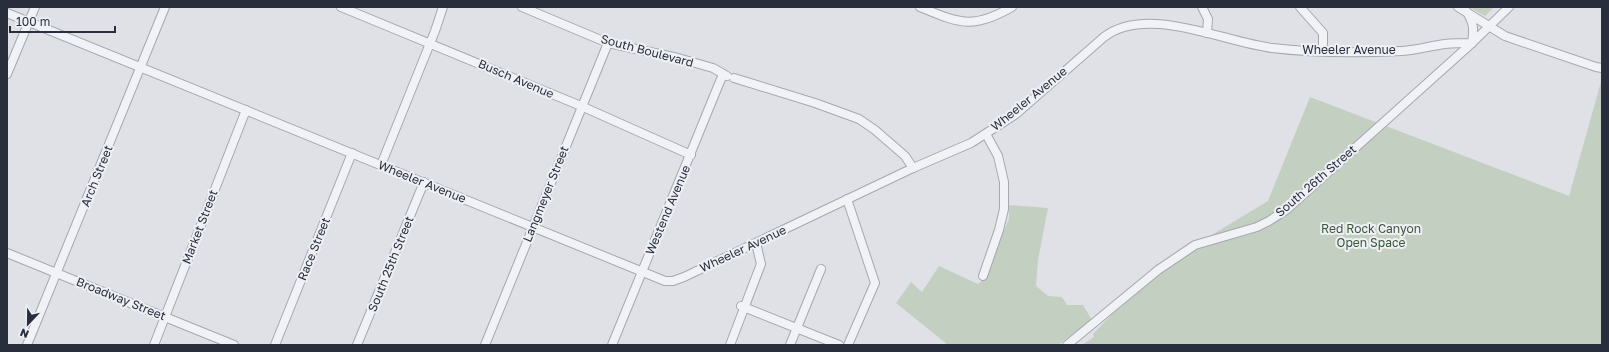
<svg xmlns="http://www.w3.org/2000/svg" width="1609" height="352" font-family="'Golos Text',sans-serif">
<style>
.green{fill:#c3d0c1}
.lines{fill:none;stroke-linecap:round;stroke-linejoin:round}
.minor-casing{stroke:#a5a8b0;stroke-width:10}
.minor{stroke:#f1f2f6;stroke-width:8}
.labels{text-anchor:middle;stroke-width:4;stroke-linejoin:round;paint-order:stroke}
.street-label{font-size:12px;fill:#292e3c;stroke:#eef0f5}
.park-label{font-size:12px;fill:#3a5738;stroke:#eef0f5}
</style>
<rect width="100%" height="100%" fill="#dfe1e7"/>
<!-- green -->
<g class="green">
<path d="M1469,7h25l-9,9z"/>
<path d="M1602,78v267h-520l12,-8 -1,-3 47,-49 55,-40 73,-44 42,-104 259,99z"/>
<path d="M1009,205l39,3 -10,52 -2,26 12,10 14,1 5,8h16l9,15 -34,25h-110l-52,-42 15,-21 11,10 17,-26 39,18 9,-7 12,-36 10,-22z"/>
</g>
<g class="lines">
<!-- minor casing -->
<g class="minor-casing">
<g id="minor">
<path d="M341,7l240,99 110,49"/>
<path d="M522,7l86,36 70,15 35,10 14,8"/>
<path d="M920,7c39,16 52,23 92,0"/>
<path d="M1202,7l6,12 -1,14"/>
<path d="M1300,7l23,26v18"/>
<path d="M1458,7l47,29 91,31 6,1"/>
<path d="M7,13l658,268h8l11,-4 229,-109 58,-25 45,-29 88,-77c43,-33 119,5 168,11 42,5 88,5 130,3 15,-1 28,-5 43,-7 9,-1 18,-1 27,-1 2,-14 2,-19 -5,-31"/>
<path d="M7,74l28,-67"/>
<path d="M734,78l81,25 44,16 16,11 30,26 8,12"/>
<path d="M381,165l54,-134 8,-24"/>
<path d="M847,199l28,84 -27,62"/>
<path d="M7,253l227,92"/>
<path d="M983,276l16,-46 5,-21v-27l-6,-26 -12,-22"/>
<path d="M741,306l98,39"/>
<path d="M27,345l138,-338"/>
<path d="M154,345l92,-235"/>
<path d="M275,345l77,-192"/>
<path d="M357,345l67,-163"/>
<path d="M485,345l123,-302"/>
<path d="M612,345l111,-271"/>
<path d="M730,345l31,-81 -5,-21"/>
<path d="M790,345l31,-76"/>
<path d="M1067,345l91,-75 37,-25 62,-18 12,-6 17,-11 186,-167 37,-36"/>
</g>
</g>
<!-- minor -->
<use href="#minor" class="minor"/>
</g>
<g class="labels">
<!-- street labels -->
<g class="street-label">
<text x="1349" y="54">Wheeler Avenue</text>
<text transform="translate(647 51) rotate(15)" y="4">South Boulevard</text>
<text transform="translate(516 79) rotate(23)" y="4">Busch Avenue</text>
<text transform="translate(1029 99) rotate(-39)" y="4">Wheeler Avenue</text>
<text transform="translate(97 176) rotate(-68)" y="4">Arch Street</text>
<text transform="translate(1316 181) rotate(-41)" y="4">South 26th Street</text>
<text transform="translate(422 182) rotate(22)" y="4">Wheeler Avenue</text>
<text transform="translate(546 194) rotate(-68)" y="4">Langmeyer Street</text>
<text transform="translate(668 210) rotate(-67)" y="4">Westend Avenue</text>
<text transform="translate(200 227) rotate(-69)" y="4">Market Street</text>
<text transform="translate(314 249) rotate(-68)" y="4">Race Street</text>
<text transform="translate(743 249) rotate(-25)" y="4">Wheeler Avenue</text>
<text transform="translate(391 264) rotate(-68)" y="4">South 25th Street</text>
<text transform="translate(121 299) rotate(22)" y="4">Broadway Street</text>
</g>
<!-- park labels -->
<g class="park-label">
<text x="1371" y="233">Red Rock Canyon<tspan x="1371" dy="14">Open Space</tspan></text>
</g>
</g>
<!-- border -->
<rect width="1609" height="352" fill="none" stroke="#292e3c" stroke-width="16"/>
<!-- north arrow -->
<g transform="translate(28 324) rotate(202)" stroke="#eef0f5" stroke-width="3" paint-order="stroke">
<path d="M0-3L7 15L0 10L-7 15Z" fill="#292e3c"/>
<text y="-6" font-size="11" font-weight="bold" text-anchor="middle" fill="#292e3c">N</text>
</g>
<!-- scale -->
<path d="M10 26v6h105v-6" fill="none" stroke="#292e3c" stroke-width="2"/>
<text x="16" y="26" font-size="12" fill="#292e3c" stroke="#eef0f5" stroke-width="3" paint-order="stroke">100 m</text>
</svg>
